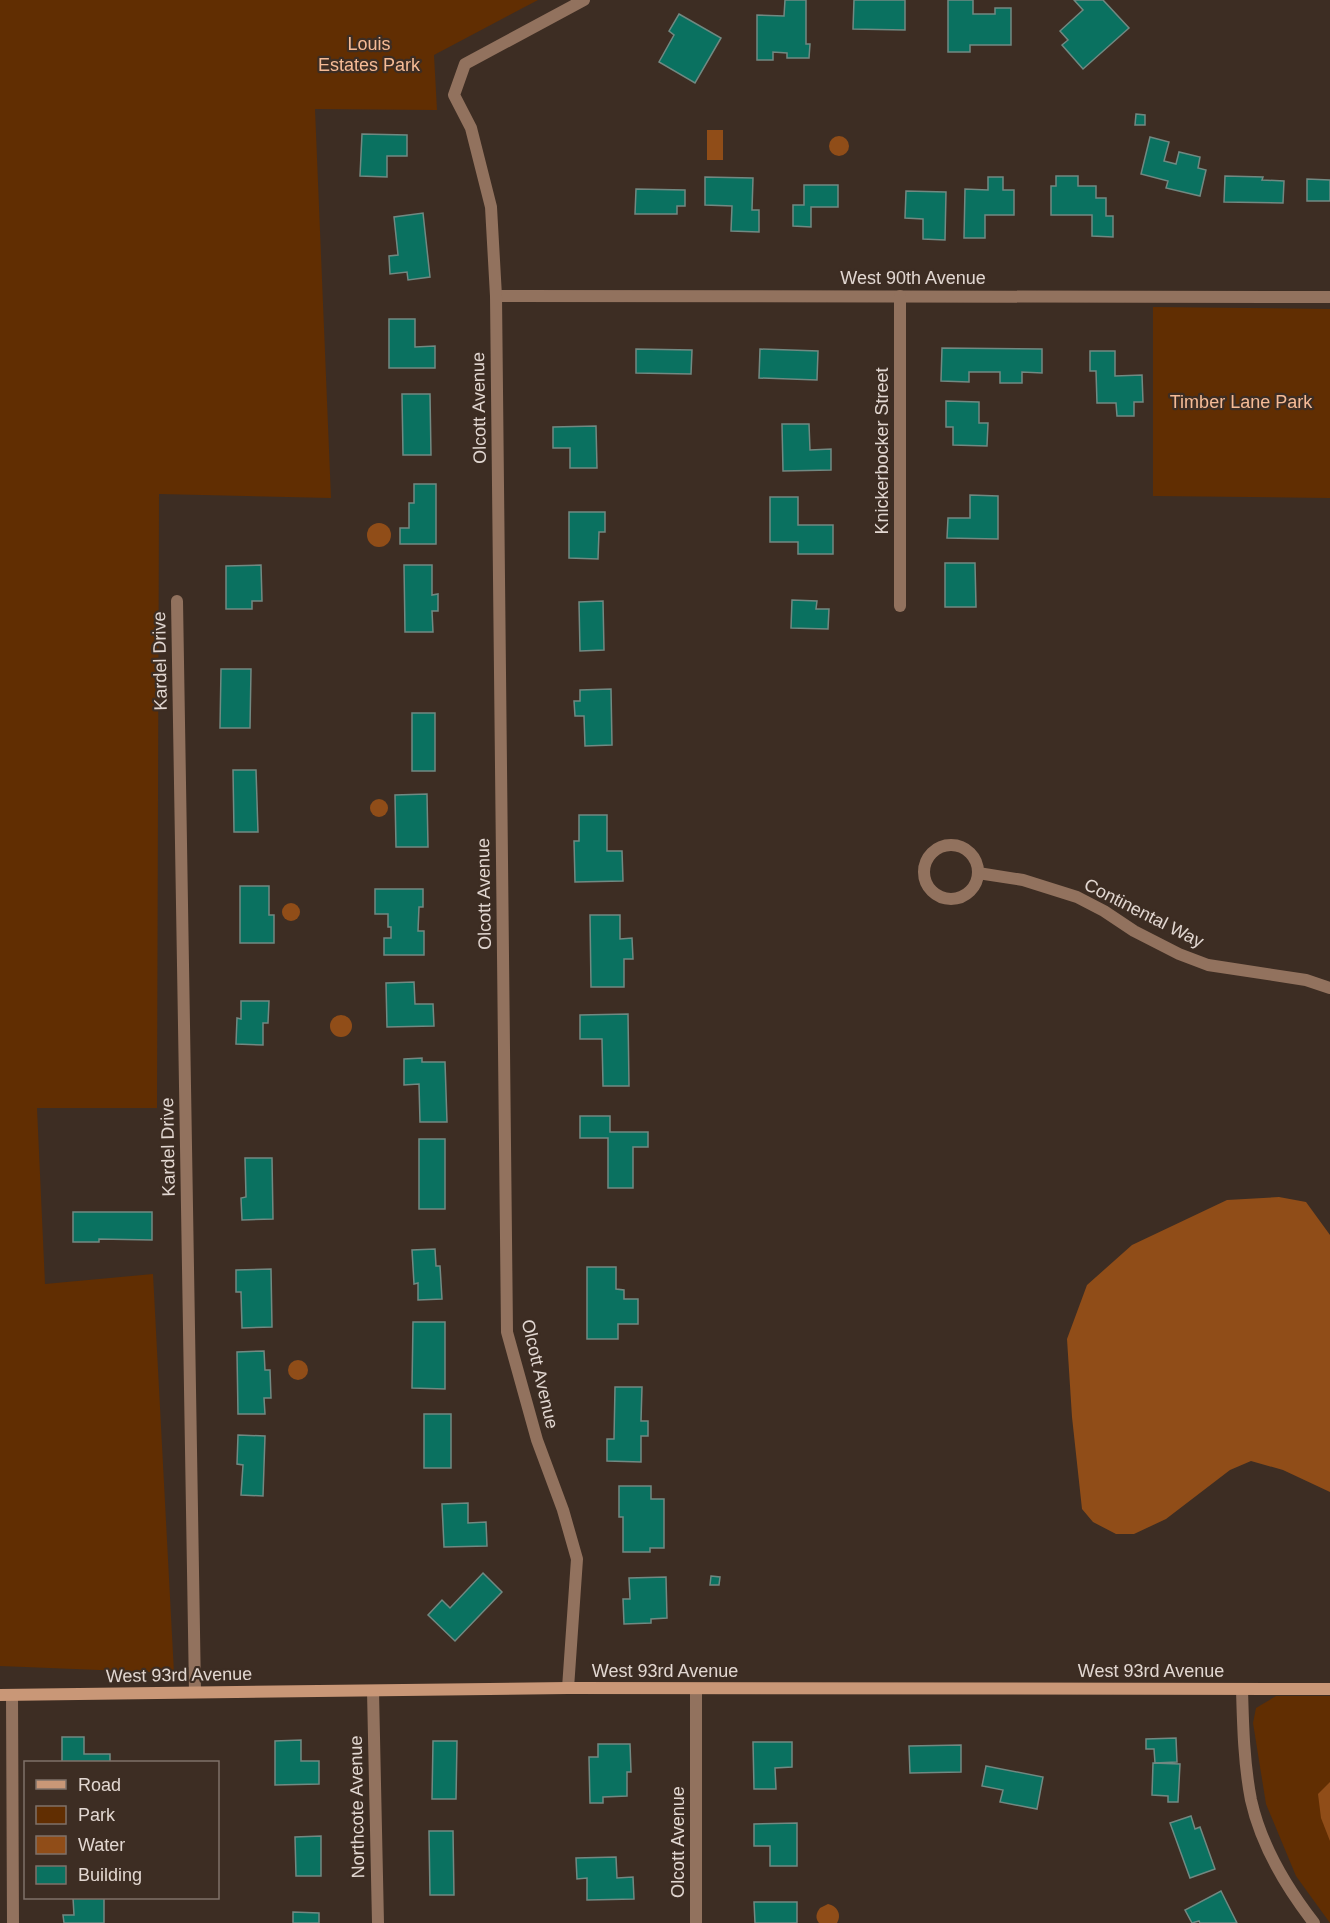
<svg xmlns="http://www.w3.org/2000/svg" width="1330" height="1923" font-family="Arial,sans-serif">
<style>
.green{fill:#612e02}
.water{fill:#904d18}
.building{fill:#0a7160;stroke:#718982;stroke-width:1.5}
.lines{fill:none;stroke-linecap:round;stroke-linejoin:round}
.street{stroke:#92725e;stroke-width:12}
.secondary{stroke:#c99777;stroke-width:12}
.labels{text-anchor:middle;stroke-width:4.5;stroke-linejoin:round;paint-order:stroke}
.park-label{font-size:18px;fill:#f6bb96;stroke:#3d2d23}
.street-label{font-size:18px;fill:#e2d7d1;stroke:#3d2d23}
</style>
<rect width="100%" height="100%" fill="#3d2d23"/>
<!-- green -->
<g class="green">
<path d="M0,0h538l-104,55 3,55 -122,-1 16,389 -172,-4 -2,614h-120l8,176 108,-10 21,399 -174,-7z"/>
<path d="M1153,307l177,2v189l-177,-2z"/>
<path d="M1276,1696h54v227l-34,-47 -30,-72 -13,-81 3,-15z"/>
</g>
<!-- water -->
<g class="water">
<rect x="707" y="130" width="16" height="30"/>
<circle cx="839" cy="146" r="10"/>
<circle cx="379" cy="535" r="12"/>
<circle cx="379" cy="808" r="9"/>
<circle cx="291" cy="912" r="9"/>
<circle cx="341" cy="1026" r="11"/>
<path d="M1279,1197l27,5 24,33v257l-47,-22 -32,-9 -21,9 -64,49 -32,15h-18l-23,-12 -11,-13 -10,-92 -5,-78 20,-54 45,-40 95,-45z"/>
<circle cx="298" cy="1370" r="10"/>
<path d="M1330,1782v59l-9,-23 -3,-24z"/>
<path d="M828,1904c9,2 14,10 9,19h-18c-4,-5 -3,-10 1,-15z"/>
</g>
<!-- building -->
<g class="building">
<path d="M785,0h21v44h4l-1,14h-22v-5l-14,-1v8h-16v-45l27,1z"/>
<path d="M854,0h51v30l-52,-1z"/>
<path d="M948,0h25v14h22v-6h16v37h-41v7h-22z"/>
<path d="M1074,0h29l26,28 -46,41 -21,-24 6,-5 -8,-9 23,-21z"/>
<path d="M679,14l42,24 -26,45 -36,-21 15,-27 -5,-4z"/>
<path d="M1136,114l9,1v10h-10z"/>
<path d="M362,134l45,1v21h-20v21l-27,-1z"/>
<path d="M1150,137l19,5 -5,19 12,3 3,-12 21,5 -2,11 8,2 -6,26 -34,-8 2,-7 -27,-7z"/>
<path d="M1056,176h22v10h18v12h10v18h7v21l-21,-1v-21h-41v-29h5z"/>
<path d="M1225,176l38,1 -1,3 22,1 -1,22 -59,-1z"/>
<path d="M705,177l48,1 -1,32h7v22l-28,-1 1,-25 -27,-1z"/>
<path d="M988,177h15v13h11v25h-29v23h-21l1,-49 23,1z"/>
<path d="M1307,179l23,1v21h-23z"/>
<path d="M804,185h34v22h-27v20l-18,-1v-21h11z"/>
<path d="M636,189l49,1v16h-8v8h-42z"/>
<path d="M906,191l40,1 -1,48 -22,-1v-20l-18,-1z"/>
<path d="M423,213l7,64 -22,3 -1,-8 -17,2 -1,-18 9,-1 -4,-38z"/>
<path d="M389,319h26v28l20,-1v22h-46z"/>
<path d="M942,348l100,1v24l-20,-1v11h-22v-11h-31v10l-28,-1z"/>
<path d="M636,349l56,1 -1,24 -55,-1z"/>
<path d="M760,349l58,2 -1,29 -58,-2z"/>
<path d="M1090,351h25v25l27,-1 1,27h-9v14h-17l-1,-13h-19l-1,-32h-6z"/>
<path d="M402,394h28l1,61h-28z"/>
<path d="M946,401l33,1v21h9l-1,23 -34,-1v-18h-7z"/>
<path d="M782,424h27l1,26 21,-1v21l-48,1z"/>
<path d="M596,426l1,42h-27v-20h-17v-21z"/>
<path d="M414,484h22v60h-36v-16h9v-25h5z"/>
<path d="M970,495l28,1v43l-51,-1 1,-20h22z"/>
<path d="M770,497h28v28h35v29h-35v-12h-28z"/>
<path d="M569,512h36v20h-6l-1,27 -29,-1z"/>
<path d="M945,563h30l1,44h-31z"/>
<path d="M261,565l1,36h-10v8h-26v-43z"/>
<path d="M404,565h28v30l6,-1v17h-6l1,21h-28z"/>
<path d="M792,600l25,1 -1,8h13l-1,20 -37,-1z"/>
<path d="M603,601l1,49 -24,1 -1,-49z"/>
<path d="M221,669h30l-1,59h-30z"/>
<path d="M611,689l1,56 -27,1 -1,-30h-9l-1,-15h6v-11z"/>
<rect x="412" y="713" width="23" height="58"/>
<path d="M233,770h23l2,62h-24z"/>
<path d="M427,794l1,53h-32l-1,-52z"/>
<path d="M579,815h28v36h15l1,30 -48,1 -1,-41h5z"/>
<path d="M240,886h29v29h5v28h-34z"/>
<path d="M375,889h48v18h-4l-1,24h6v24h-40v-17h7v-11h-3v-13h-13z"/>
<path d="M590,915h30v24l12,-1 1,21h-9v28h-33z"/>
<path d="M414,982l1,22h18l1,22 -47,1 -1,-44z"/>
<path d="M241,1001h28l-1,22h-5v22l-27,-1 1,-26 4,1z"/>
<path d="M628,1014l1,72h-26l-1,-47h-22v-24z"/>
<path d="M422,1058v4h23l2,60h-27l-1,-38 -15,1v-26z"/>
<path d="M580,1116h30v16h38v15h-15v41h-25v-50h-28z"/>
<rect x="419" y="1139" width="26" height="70"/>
<path d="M245,1158h27l1,61 -31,1 -1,-22 5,-1z"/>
<path d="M73,1212h79v28l-53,-1v3h-26z"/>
<path d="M435,1249l1,17h4l2,33 -24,1v-17l-4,1 -2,-34z"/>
<path d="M587,1267h29v22l8,1v9h14v25h-20v15h-31z"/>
<path d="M271,1269l1,58 -30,1 -1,-36h-5v-22z"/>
<path d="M413,1322h32v67l-33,-1z"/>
<path d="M264,1351l1,19h5l1,28h-7l1,16h-27l-1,-62z"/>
<path d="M615,1387h27l-1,34h7v15h-7v26l-34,-1v-22h7z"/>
<rect x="424" y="1414" width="27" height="54"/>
<path d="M238,1435l27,1 -2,60 -22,-1 2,-30 -6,-1z"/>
<path d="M619,1486h32v13h13v49h-14v4h-27v-35h-4z"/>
<path d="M468,1503v20l18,-1 1,24 -43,1 -2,-43z"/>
<path d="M483,1573l19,19 -47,49 -27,-26 14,-15 8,8z"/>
<path d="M711,1576l9,1 -1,8h-9z"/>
<path d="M666,1577l1,41 -16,1v4l-27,1 -1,-25h7l-1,-21z"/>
<path d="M62,1737h22v17h26v8h-48z"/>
<path d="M1176,1738l1,24 -22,1 -1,-14h-8v-10z"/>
<path d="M301,1740v21h18v23l-44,1v-44z"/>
<path d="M433,1741h24l-1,58h-24z"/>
<path d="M753,1742h39v25l-17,1 1,21h-22z"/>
<path d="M598,1744h32l1,28h-4v24l-24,1v6h-13l-1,-46h9z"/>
<path d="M961,1745v27l-51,1 -1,-27z"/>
<path d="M1153,1763l27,1 -2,38h-10v-6l-16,-1z"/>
<path d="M986,1766l57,11 -6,32 -37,-7 3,-12 -21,-4z"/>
<path d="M1191,1816l4,13 5,-2 15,42 -25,9 -20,-55z"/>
<path d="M797,1823v43h-27v-20h-16v-22z"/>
<path d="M429,1831h24l1,64h-24z"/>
<path d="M321,1836v40h-25l-1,-39z"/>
<path d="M616,1857l1,21 16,-1 1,22 -47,1v-22l-10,1 -1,-21z"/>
<path d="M1221,1891l16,32h-37l-1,-2 -7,2 -7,-13z"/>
<path d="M73,1898h31v25h-40l-1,-8h11z"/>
<path d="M754,1902h43v21h-42z"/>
<path d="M293,1912l26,1v10h-26z"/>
</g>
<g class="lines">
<!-- street -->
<g class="street">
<path d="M496,296l834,1"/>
<path d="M900,296v310"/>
<path d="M177,601l18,1091"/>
<circle cx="951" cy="872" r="27"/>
<path d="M978,873l45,7 54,17 27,14 30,20 45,23 29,11 98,15 24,8"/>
<path d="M568,1688l9,-129 -14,-49 -26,-70 -30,-108 -11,-1036 -5,-89 -20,-79 -17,-33 11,-31 119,-64"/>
<path d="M696,1689v234"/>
<path d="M1242,1689c1,38 2,75 9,111 10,45 35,87 63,123"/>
<path d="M373,1691l5,232"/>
<path d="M12,1695l1,228"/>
</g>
<!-- secondary -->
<path class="secondary" d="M0,1695l568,-7 762,1"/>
</g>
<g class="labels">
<!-- park labels -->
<g class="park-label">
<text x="369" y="50">Louis<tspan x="369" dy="21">Estates Park</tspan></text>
<text x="1241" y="408">Timber Lane Park</text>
</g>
<!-- street labels -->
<g class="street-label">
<text x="913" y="284">West 90th Avenue</text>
<text transform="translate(479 408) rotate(-91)" y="6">Olcott Avenue</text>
<text transform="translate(882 451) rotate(-90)" y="6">Knickerbocker Street</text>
<text transform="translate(160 661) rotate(-91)" y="6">Kardel Drive</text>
<text transform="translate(484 894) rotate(-91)" y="6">Olcott Avenue</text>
<text transform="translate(1144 913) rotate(27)" y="6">Continental Way</text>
<text transform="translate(168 1147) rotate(-91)" y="6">Kardel Drive</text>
<text transform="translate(540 1374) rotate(77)" y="6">Olcott Avenue</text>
<text x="665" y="1677">West 93rd Avenue</text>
<text x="1151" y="1677">West 93rd Avenue</text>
<text transform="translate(179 1675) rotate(-1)" y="6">West 93rd Avenue</text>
<text transform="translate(357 1807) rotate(-91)" y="6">Northcote Avenue</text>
<text transform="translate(678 1842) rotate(-90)" y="6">Olcott Avenue</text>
</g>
</g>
<!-- legend -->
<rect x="24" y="1761" width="195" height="138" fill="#3d2d23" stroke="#7f7169" stroke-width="1.5"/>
<rect x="36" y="1780" width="30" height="9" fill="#c99777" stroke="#7f7169" stroke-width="1.5"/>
<text x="78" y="1791" font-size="18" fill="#e2d7d1">Road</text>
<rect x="36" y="1806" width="30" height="18" fill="#612e02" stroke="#7f7169" stroke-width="1.5"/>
<text x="78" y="1821" font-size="18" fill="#e2d7d1">Park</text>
<rect x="36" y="1836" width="30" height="18" fill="#904d18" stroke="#7f7169" stroke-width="1.5"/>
<text x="78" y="1851" font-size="18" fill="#e2d7d1">Water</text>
<rect x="36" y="1866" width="30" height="18" fill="#0a7160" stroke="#7f7169" stroke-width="1.5"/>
<text x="78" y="1881" font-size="18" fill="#e2d7d1">Building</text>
</svg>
